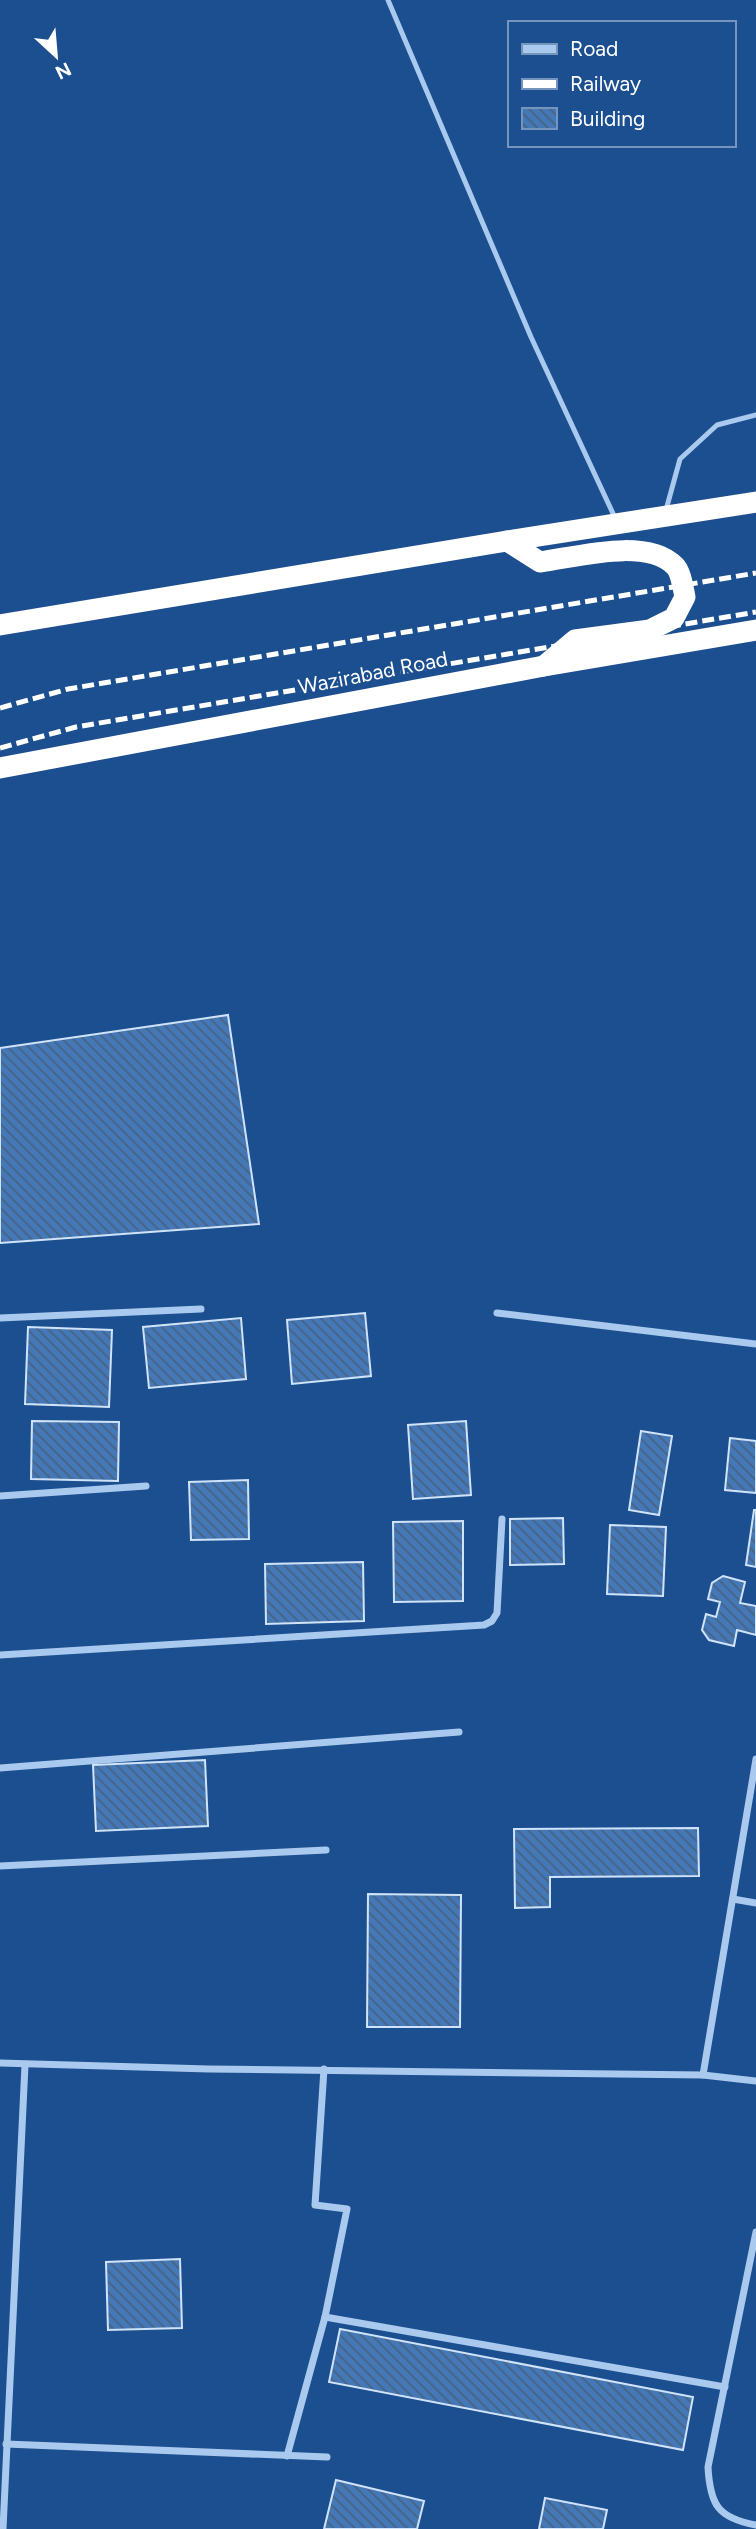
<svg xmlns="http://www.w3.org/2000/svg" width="756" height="2529" font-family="Figtree,sans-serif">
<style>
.building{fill:url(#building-back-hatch);stroke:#cfe3fa;stroke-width:2}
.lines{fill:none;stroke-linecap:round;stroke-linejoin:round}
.lane{stroke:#a9c9ee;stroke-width:5}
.street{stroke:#a9c9ee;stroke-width:7}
.highway{stroke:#fff;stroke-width:21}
.rail{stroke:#fff;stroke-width:5;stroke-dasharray:12 5;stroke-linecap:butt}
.labels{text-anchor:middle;stroke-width:5;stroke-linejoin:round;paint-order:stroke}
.street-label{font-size:21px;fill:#fff;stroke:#1b4f8f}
</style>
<defs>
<pattern id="building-back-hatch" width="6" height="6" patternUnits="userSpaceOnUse" patternTransform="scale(1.75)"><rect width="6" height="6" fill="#4478b7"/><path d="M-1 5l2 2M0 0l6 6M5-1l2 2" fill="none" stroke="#486282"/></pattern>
</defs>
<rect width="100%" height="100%" fill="#1b4f8f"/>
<!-- building -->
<g class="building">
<path d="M228,1015l31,209 -259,19v-195z"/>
<path d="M365,1313l6,63 -79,8 -5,-64z"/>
<path d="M241,1318l5,61 -97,9 -6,-61z"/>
<path d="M28,1327l84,3 -3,77 -84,-3z"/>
<path d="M32,1421l87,1 -1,59 -87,-2z"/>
<path d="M466,1421l5,74 -58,4 -5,-74z"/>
<path d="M641,1431l31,5 -13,79 -30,-5z"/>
<path d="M730,1438l26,3v52l-31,-3z"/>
<path d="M248,1480l1,59 -58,1 -2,-58z"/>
<path d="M754,1510h2v57l-10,-2z"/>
<path d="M563,1518l1,46 -54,1v-46z"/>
<path d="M463,1521v80l-69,1 -1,-80z"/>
<path d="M610,1525l56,2 -3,69 -56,-2z"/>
<path d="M363,1562l1,59 -98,3 -1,-60z"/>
<path d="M723,1576l22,6 -5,21 16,3v29l-19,-5 -3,16 -25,-6 -7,-10 4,-16 10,3 4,-15 -12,-3 4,-16z"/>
<path d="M205,1760l3,66 -112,5 -3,-66z"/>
<path d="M698,1828l1,48 -149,1v30l-35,1 -1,-79z"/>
<path d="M368,1894l93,1 -1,132h-93z"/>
<path d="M180,2259l2,69 -74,2 -2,-68z"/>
<path d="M340,2329l353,68 -10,53 -354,-68z"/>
<path d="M336,2480l88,21 -7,28h-93z"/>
<path d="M545,2498l62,12 -4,19h-64z"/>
</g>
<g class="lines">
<!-- lane -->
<g class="lane">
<path d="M388,0l143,337 85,183"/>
<path d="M666,510l14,-51 37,-34 39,-10"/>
</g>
<!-- street -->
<g class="street">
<path d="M497,1313l259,31"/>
<path d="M0,1318l201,-9"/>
<path d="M0,1496l146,-10"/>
<path d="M0,1655l484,-30 8,-4 5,-8 5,-94"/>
<path d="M0,1768l459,-36"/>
<path d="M0,1866l326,-16"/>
<path d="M733,1899l23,4"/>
<path d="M0,2063l209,6 494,6 53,6"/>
<path d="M703,2075l53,-316"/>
<path d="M756,2232l-48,235c2,38 10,51 48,58"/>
<path d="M325,2317l400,70"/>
<path d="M6,2444l321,13"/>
<path d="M287,2456l38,-139 22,-108 -32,-4 9,-136"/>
<path d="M3,2529l22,-464"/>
</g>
<!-- highway -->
<g class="highway">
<path d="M507,541l33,21c37,-5 106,-25 135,4 6,6 8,22 10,31l-11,21 -24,12 -75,10 -31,26"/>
<path d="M0,625l507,-84 249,-39"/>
<path d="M0,768l544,-102 212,-36"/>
</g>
<!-- rail -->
<g class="rail">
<path d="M0,708l68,-19 688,-116"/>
<path d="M0,748l76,-21 680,-115"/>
</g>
</g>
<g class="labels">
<!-- street labels -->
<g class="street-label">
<text transform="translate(373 673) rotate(-11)" y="7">Wazirabad Road</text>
</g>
</g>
<!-- legend -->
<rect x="508" y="21" width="228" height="126" fill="#1b4f8f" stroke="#7695bc" stroke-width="2"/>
<rect x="522" y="44" width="35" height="10" fill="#a9c9ee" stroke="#7695bc" stroke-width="2"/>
<text x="570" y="56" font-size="21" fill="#ffffff">Road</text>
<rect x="522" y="79" width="35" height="10" fill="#ffffff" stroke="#7695bc" stroke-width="2"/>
<text x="570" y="91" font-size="21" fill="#ffffff">Railway</text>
<rect x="522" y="108" width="35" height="21" fill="url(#building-back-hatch)" stroke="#7695bc" stroke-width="2"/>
<text x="570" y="126" font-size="21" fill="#ffffff">Building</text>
<!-- north arrow -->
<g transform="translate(56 56) rotate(154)" stroke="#1b4f8f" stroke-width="5" paint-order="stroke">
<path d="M0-5L12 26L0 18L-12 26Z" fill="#ffffff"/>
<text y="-10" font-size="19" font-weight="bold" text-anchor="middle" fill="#ffffff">N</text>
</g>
</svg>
